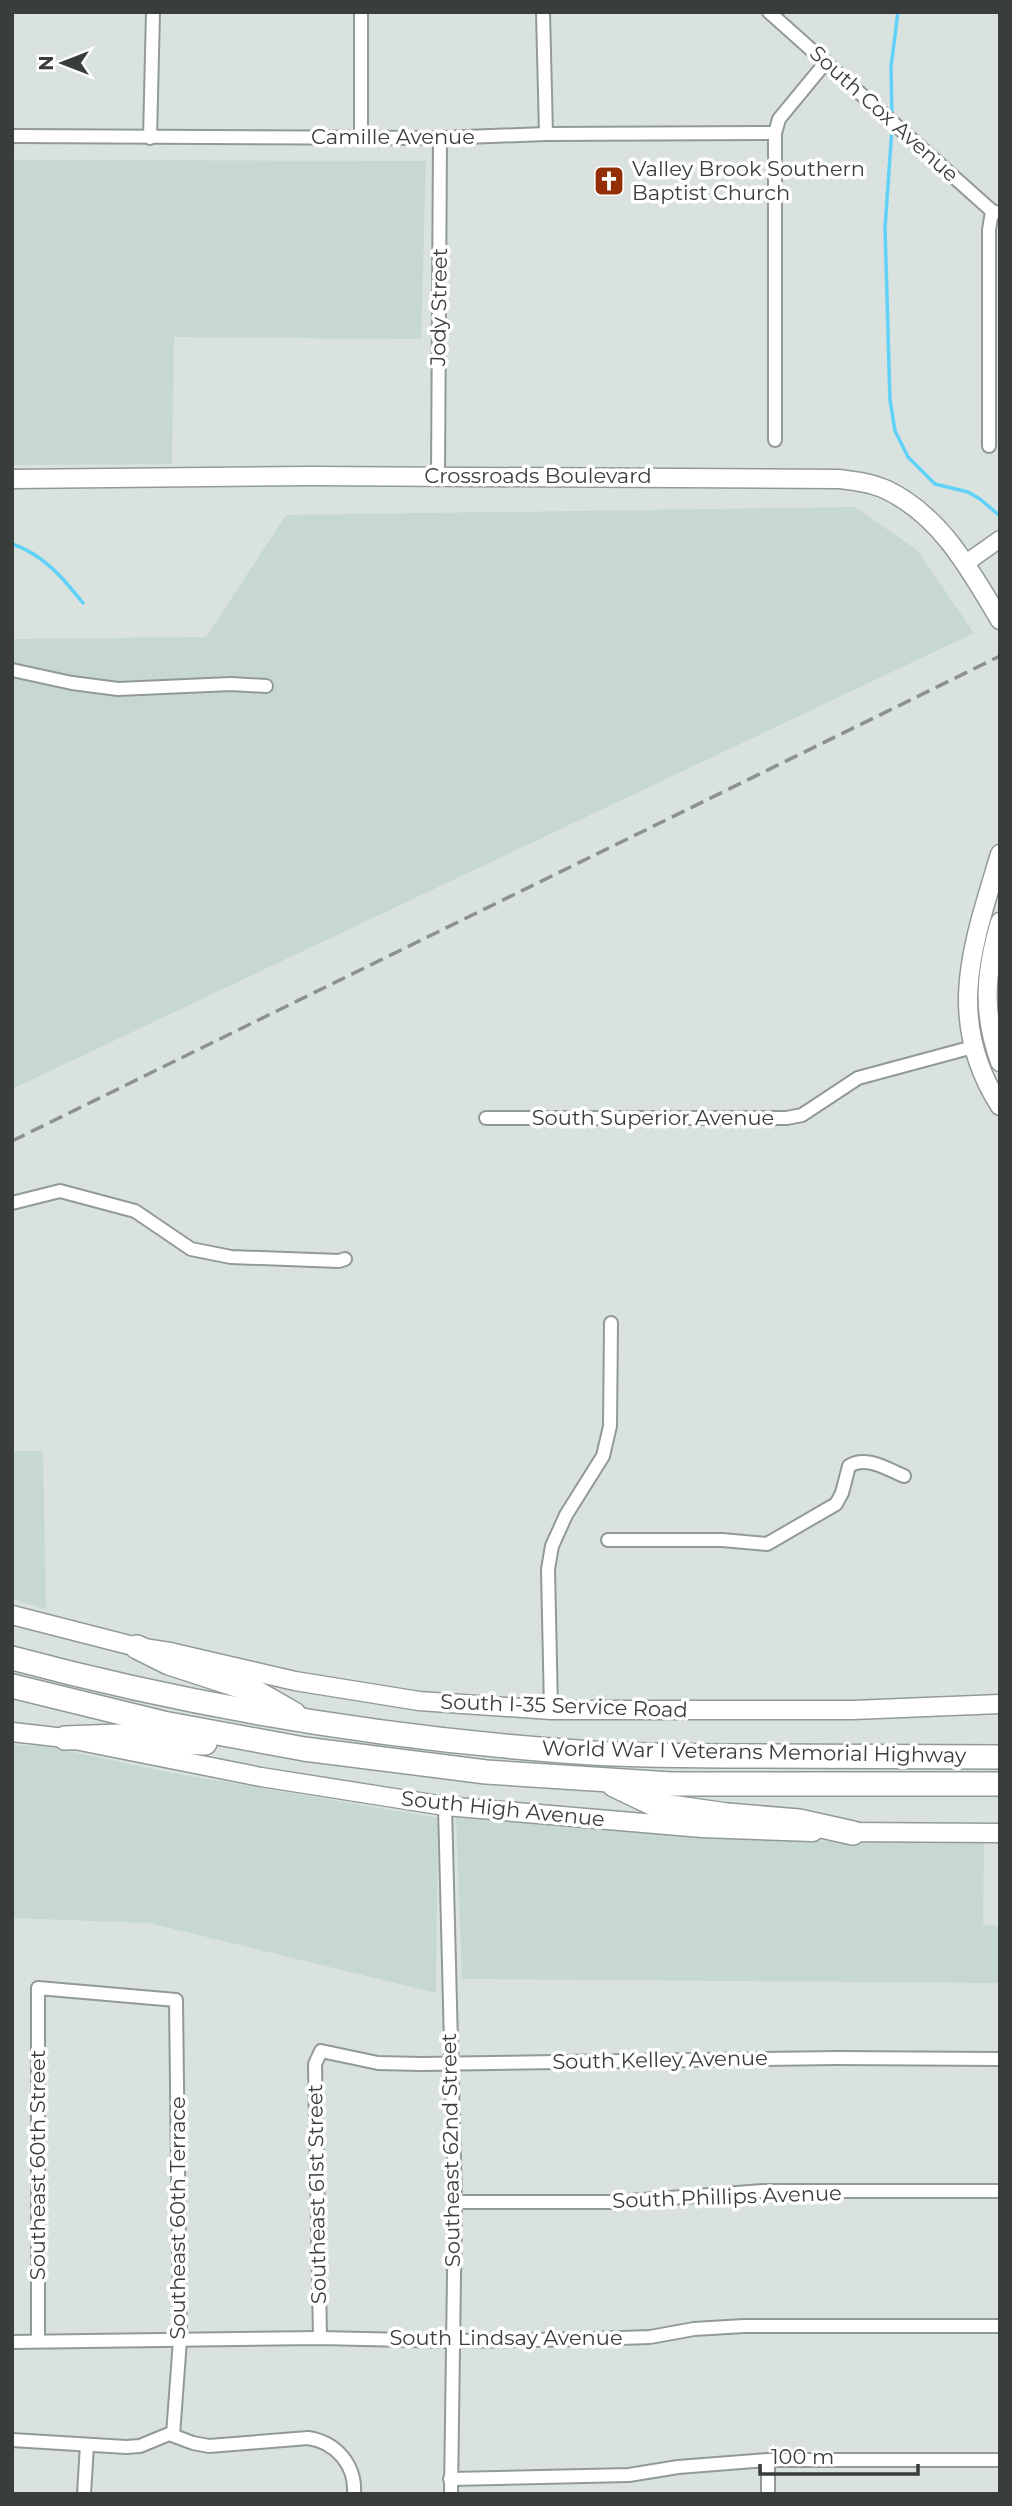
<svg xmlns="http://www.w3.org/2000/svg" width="1012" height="2506" font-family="Montserrat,sans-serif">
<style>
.built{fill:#c7d8d1}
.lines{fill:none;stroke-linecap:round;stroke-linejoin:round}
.stream{stroke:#60d2f8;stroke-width:3.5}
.minor-casing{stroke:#929a97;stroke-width:16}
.tertiary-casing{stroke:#929a97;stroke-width:19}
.secondary-casing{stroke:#929a97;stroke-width:21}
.motorway-casing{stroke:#929a97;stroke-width:26}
.minor{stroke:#fff;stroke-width:12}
.tertiary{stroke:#fff;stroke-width:16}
.secondary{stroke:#fff;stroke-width:18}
.motorway{stroke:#fff;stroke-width:23}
.rail{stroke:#8b928f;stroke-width:3.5;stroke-dasharray:14 7;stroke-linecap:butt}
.labels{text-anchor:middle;stroke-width:7;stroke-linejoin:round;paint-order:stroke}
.street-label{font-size:21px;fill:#393d3b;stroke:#fff}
.poi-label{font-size:21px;fill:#393d3b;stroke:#fff;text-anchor:start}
</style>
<rect width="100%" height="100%" fill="#d9e2de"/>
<!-- built -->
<g class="built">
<path d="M12,160l414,1 -5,178 -247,-2 -2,127 -160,1z"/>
<path d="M855,507l62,43 57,83 -962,456v-450l194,-2 80,-122z"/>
<path d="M12,1451h31l3,158 -34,-10z"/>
<path d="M12,1745l33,1 122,26 271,46 -2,175 -287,-70 -137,-5z"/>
<path d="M456,1818l366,23 162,2 -1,82 17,1v57l-538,-4z"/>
</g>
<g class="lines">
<!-- stream -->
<g class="stream">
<path d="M892,117l-1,-50 7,-55"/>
<path d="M892,128l-7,100 5,172 5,31 13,26 27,27 33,8 12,7 20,17"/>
<path d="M12,544c31,10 51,34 71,59"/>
</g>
<!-- minor casing -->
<g class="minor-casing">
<g id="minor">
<path d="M543,12l3,122"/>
<path d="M769,12l223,199 8,2"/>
<path d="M12,136l428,2 106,-4 229,-1"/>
<path d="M361,137v-125"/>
<path d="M150,138l3,-126"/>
<path d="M775,440v-307l4,-14 47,-57"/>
<path d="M989,446v-216l3,-19"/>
<path d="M438,476l2,-338"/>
<path d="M12,670l60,13 46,6 113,-5 35,2"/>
<path d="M486,1118h301l15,-3 56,-37 115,-31"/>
<path d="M12,1203l48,-12 75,20 56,38 40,8 108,4 6,-2"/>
<path d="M608,1540h114l45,4 69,-40 6,-11 7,-27c17,-11 38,3 55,10"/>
<path d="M551,1710l-3,-141 4,-23 14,-31 37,-59 7,-30 1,-103"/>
<path d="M445,1806l10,396 -4,292"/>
<path d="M455,2202h161l147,-11h237"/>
<path d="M320,2338l-5,-274 6,-13 57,12 44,1 414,-6 164,1"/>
<path d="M38,2341v-353l138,12 4,340 -7,95"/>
<path d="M12,2342l308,-4 131,3 141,-2 58,-2 44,-8 50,-3h256"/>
<path d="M12,2440l114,7 14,-1 29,-12 24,9 16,3 99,-8c28,4 48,27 46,56"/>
<path d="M768,2460v34"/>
<path d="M450,2479l179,-4 49,-8 90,-7h232"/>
<path d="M84,2494l3,-49"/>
</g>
</g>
<!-- tertiary casing -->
<g class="tertiary-casing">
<path id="tertiary" d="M966,563l34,-24"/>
</g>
<!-- secondary casing -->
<g class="secondary-casing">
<g id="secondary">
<path d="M12,479l299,-3 528,3c16,2 33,4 48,11 55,27 83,80 113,130"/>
<path d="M1000,854c-27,91 -56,164 0,252"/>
<path d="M1000,922c-15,51 -18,90 0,140"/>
<path d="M12,1615l125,32 33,5 125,29 124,20 132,9h302l147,-6"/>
<path d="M12,1732l53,6 196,39 184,29 257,22 111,4"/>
<path d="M841,1832l159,1"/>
</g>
</g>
<!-- motorway casing -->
<g class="motorway-casing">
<g id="motorway">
<path d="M137,1647l32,16 83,27 42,24"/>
<path d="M12,1658c190,51 383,82 580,95 53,3 106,3 159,3 83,1 166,1 249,1"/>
<path d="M12,1686l151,37 141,26 182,23 185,12h329"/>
<path d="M65,1738l55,-2 38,5 47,2"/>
<path d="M614,1785l42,20 71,10 72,6 54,12"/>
</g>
</g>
<!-- minor -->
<use href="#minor" class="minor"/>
<!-- tertiary -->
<use href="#tertiary" class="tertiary"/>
<!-- secondary -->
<use href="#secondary" class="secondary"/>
<!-- motorway -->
<use href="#motorway" class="motorway"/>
<!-- rail -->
<path class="rail" d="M12,1141l988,-485"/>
</g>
<!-- icons -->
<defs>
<g id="church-square" transform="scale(1.575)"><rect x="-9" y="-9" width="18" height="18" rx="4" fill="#942e05" stroke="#fff"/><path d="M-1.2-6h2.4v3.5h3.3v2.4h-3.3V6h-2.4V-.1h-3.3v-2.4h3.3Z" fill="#fff"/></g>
</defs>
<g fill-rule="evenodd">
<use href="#church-square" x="609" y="181"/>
</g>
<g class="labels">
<!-- street labels -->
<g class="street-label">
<text transform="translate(884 114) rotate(42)" y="7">South Cox Avenue</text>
<text x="393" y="144">Camille Avenue</text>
<text transform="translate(439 307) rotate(-89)" y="7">Jody Street</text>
<text x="538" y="483">Crossroads Boulevard</text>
<text x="653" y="1125">South Superior Avenue</text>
<text transform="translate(564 1706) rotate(2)" y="7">South I-35 Service Road</text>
<text transform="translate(754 1752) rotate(1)" y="7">World War I Veterans Memorial Highway</text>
<text transform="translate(503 1809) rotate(6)" y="7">South High Avenue</text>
<text transform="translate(660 2060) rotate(-1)" y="7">South Kelley Avenue</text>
<text transform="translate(451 2150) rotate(-91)" y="7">Southeast 62nd Street</text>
<text transform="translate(38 2165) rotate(-90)" y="7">Southeast 60th Street</text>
<text transform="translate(317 2194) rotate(-91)" y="7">Southeast 61st Street</text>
<text transform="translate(727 2197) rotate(-2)" y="7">South Phillips Avenue</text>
<text transform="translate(178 2218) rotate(-90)" y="7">Southeast 60th Terrace</text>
<text x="506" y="2345">South Lindsay Avenue</text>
</g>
<!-- poi labels -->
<g class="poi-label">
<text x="632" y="176">Valley Brook Southern<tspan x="632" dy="24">Baptist Church</tspan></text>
</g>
</g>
<!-- border -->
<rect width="1012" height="2506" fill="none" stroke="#393d3b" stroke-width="28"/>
<!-- north arrow -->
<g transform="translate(63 63) rotate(270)" stroke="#ffffff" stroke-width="5" paint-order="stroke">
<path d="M0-5L12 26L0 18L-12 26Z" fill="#393d3b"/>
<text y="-10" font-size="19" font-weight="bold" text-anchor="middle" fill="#393d3b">N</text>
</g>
<!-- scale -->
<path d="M760 2464v10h158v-10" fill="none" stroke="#393d3b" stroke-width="3.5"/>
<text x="771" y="2464" font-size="21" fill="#393d3b" stroke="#ffffff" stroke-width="5" paint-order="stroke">100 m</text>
</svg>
